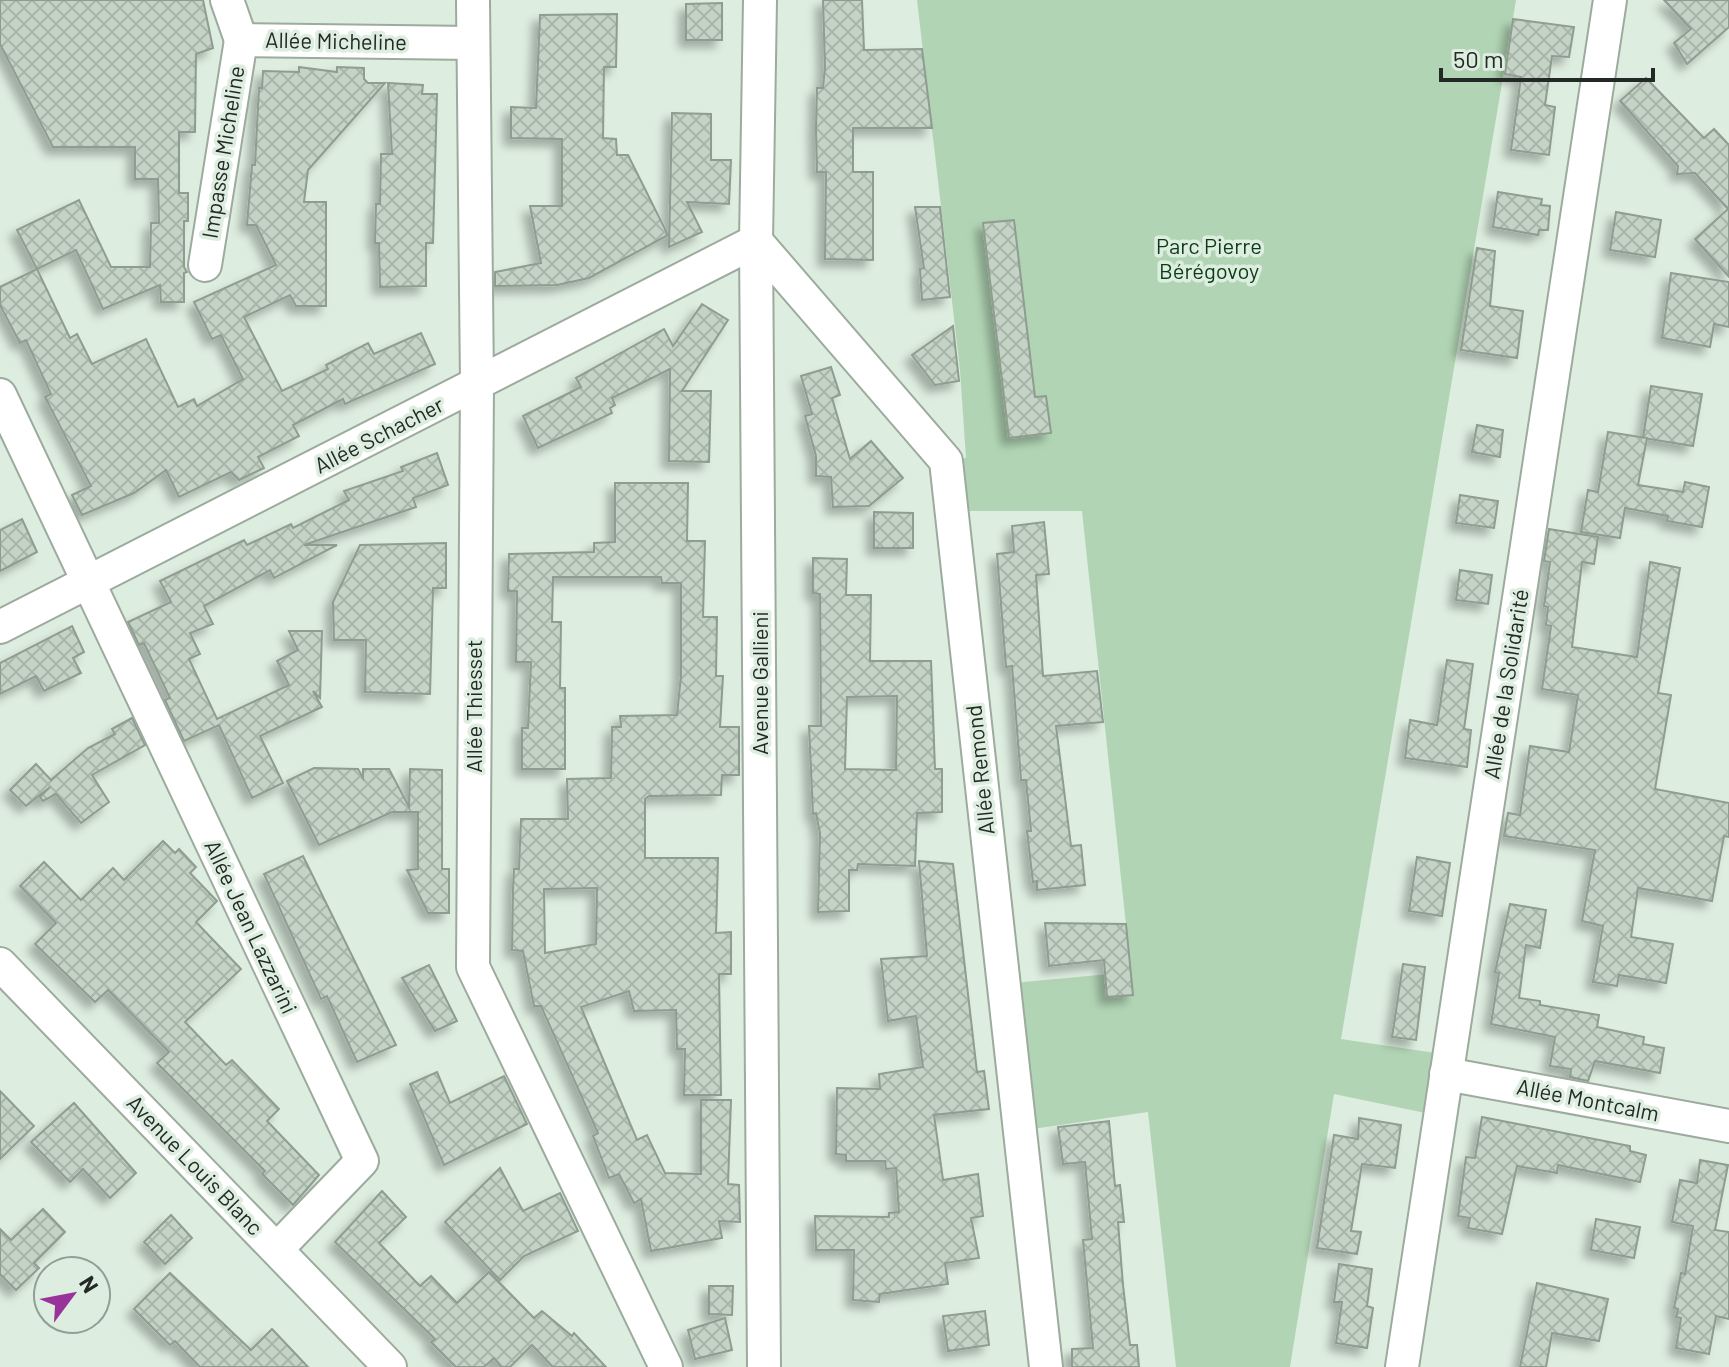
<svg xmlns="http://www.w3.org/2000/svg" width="1729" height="1367" font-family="Barlow,sans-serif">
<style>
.park{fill:#b1d5b4}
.building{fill:url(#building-cross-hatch);stroke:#8e9d8f;stroke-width:2;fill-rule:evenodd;filter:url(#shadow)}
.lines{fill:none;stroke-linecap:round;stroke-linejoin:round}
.street-casing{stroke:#9cab9d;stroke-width:36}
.street{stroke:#fff;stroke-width:32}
.labels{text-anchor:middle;stroke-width:7;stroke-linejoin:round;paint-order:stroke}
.street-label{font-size:22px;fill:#232924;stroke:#ddeddf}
.park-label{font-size:22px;fill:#0c3b17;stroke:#ddeddf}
</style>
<defs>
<pattern id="building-cross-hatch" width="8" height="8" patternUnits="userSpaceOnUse" patternTransform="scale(2)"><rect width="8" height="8" fill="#c4d3c5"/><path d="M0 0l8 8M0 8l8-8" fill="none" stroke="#a8b5a9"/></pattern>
<filter id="shadow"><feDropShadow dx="-7" dy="7" stdDeviation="4" flood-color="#0004"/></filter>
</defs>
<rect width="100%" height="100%" fill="#ddeddf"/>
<!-- park -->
<path class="park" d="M917,0h599l-175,1039 108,16 -9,61 -106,-22 -44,273h-114l-28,-255 -129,19 -16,-147 128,-12 -49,-461h-131l-5,-50 20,-3 -6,-88z"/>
<!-- building -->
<g class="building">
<path d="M0,0h203l10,48 -17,6 -1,78h-16v61h9v28h-4v46l3,5 -3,1v29h-23l-1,-17 -57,24 -27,-59 -39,19 -20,-39 62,-30 32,67h39l1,-44h8l-1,-44h-23v-32h-82l-53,-103z"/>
<path d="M823,0h39l2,50 58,-1 10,79h-79v44h20v88l-48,-1 1,-87h-9l-1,-43 1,-41h6l2,-21z"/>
<path d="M1664,0h65v27l-42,37 -13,-21 17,-14z"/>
<path d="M722,3v37h-36v-36z"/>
<path d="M617,14l-1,53h-12l-1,71 13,1 1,16h11l40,80 -79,43 -32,7 -62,1v-14l46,-9 -11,-57h32v-67l-51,-1v-31l25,1 4,-93z"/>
<path d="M1513,19l61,8 -5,30 -17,-1 -7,49 10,2 -6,48 -38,-5 10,-73 -16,-3z"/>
<path d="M299,67l38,5v-5l27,1v11l4,4h17l-77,87 -4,32h22v104h-30l-6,-11 -46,22 38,74 46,-22 -2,-4 42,-22 6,11 47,-21 14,31 -90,40 -2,-5 -50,26 6,11 -41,21 6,11 -25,12 -8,-8 -52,25 -13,-27 -32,23 -52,22 -10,-20 19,-9 -46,-89 6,-3 -25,-54 -6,3 -20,-38v-18l37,-18 33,69 7,-4 15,30 54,-25 32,68 16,-8 3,7 46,-27 -22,-44 -9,4 -18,-37 82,-37 -20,-40h-9l5,-60h3l4,-77h3l1,-17 36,1z"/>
<path d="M1646,78l58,60 10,-9 15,16v132l-34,-38 33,-30 -33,-36 -18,1 1,-8 -58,-65z"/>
<path d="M388,83l35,2 -1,9h15l-4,149h-7v43l-46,1 -1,-44h-4l1,-39h4l1,-50h11z"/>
<path d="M672,113l39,1v46h20l-2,44 -42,-2 15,30 -33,15z"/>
<path d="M1498,192l44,7 -1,6 9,1 -2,24h-9l-1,5 -45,-8z"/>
<path d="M915,207h25l10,90 -28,3 -2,-31 4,-1z"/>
<path d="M1616,212l45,8 -6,37 -45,-7z"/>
<path d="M1014,220l21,177 11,-1 5,37 -42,5 -26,-215z"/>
<path d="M1477,248l18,3 -5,55 33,5 -6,47 -56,-8z"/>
<path d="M1671,273l58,9v45l-15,-3 -4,23 -48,-9z"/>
<path d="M702,304l26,16 -46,71h29l-2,71 -40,-1 1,-92 -58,29 3,7 -5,3 2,5 -74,35 -15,-32 58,-29 -5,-9 88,-49 9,17z"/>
<path d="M953,326l6,55 -24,4 -23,-30z"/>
<path d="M831,367l9,28 -8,3 18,61 21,-18 32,37 -34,28 -36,1 -2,-30 -15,-1v-20l-11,-40 7,-2 -11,-38z"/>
<path d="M1651,386l51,8 -9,52 -50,-8z"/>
<path d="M1477,425l26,5 -3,27 -28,-5z"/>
<path d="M1608,432l39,6 -9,47 45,7 2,-10 24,5 -7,40 -35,-6 1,-5 -43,-8 -5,30 -39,-6 7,-42 10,2z"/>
<path d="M437,453l11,32 -35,13 3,9 -112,38h33l-63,33 -4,-8 -66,36 9,18 -23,9 10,21 -11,5 28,60 72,-34 -12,-24 21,-11 -9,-19h33l-2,67 -7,-7 9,16 -62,29 23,47 -31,15 -33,-73 -35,16 -19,-41 5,-2 -26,-55 -5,2 -11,-23 43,-20 -11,-21 84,-41 3,5 44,-21 2,4 56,-28 -5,-9 59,-20 -2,-4z"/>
<path d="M615,483h73l-1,58h18l-2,76h14l-1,59h7l-3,51h19v48h-17l-1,20 -72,1 -4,3v59h73l-2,75 15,-1v42h-12l2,121h-37l1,-46h-8l-1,-39 -42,1 -5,-20 -48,16 56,133 10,-5 18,38 36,1v-74h30l-3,84 11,1 1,37 -21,-1 3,17 -71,13 -10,-52 -7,4 -15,-29 -10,4 -16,-42 5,-3 -57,-127h-7l-11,-55 -11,-1 1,-61 1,-20h5l2,-50h47l-1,-40 44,-1 1,-51h9l-1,-11 57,-1 4,-39v-93h-19l-1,-6h-108l-1,45h9l-1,66h5v81h-43v-41h6l3,-66h-15l1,-71h-9l1,-37 85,-2v-9l21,-1zM597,888l-1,56 -51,9 -1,-64z"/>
<path d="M1460,495l38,6 -4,27 -38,-5z"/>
<path d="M874,512l39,1v35h-39z"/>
<path d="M22,519l15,33 -37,19v-41z"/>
<path d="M1044,522l5,52 -13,1 7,101 54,-5 6,51 -47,4 15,120 10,-1 4,40 -48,5v-9l-4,1 -6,-51h4l-5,-51h-5l-9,-114 -6,1 -9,-113 17,-2 -2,-26z"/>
<path d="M1549,529l49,8 -4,27 -12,-2 -10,85 65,10 13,-95 30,6 -22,125 13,2 -16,94 74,14v34l-5,-1 -12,65 -74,-13 -7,49 42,7 -7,39 -47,-8 -2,11 -24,-4 10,-56 -21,-5 13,-71 -91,-14 4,-23 12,2 10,-69 39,6 9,-57 -36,-6 9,-63 -5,-1 2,-18 -4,-1 6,-44 -6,-1z"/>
<path d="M446,543v45h-13l-3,106 -65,-2 1,-52h-32l-1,-38 27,-57z"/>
<path d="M813,558l34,1 -1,36h25l-1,66h61l4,108h7v43l-25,1 -2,53 -57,-2 -1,6h-8v41l-31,1 2,-79 -4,-20 -3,1 -4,-88h12l-1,-132 -7,-1zM897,696l-1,74 -51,-1 2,-72z"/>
<path d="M1460,570l32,5 -4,29 -32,-4z"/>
<path d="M72,626l12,26 -11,6 8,15 -37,18 -8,-15 -36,18v-31z"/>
<path d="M1447,660l26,4 -9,65 7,1 -4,37 -62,-9 5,-38 27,5z"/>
<path d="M132,718l13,27 -53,30 17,27 -28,21 -25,-29 -13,7 -3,-4 10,-10 -24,19 -16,-16 26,-26 15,16 37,-32 27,-14 -3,-5z"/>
<path d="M314,768l44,1 5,9v-9h26l20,38 1,-38 32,1v99h7v44h-21l-21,-43 11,-1v-57h-26l-73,33 -32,-64z"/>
<path d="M163,841l12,12 4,-4 17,18 -6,6 27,28 -21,21 45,47 -56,53 41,43 6,-5 47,49 -12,12 52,54 -26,30 -31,-31 3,-3 -108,-108 12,-11 -61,-62 -13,12 -60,-58 21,-21 -36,-37 24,-24 37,38 32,-32 11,12z"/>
<path d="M303,856l93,189 -39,17 -30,-66 -6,3 -57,-125z"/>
<path d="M1417,857l33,6 -8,53 -33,-5z"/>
<path d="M919,861l34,3 24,208 7,-1 5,38 -55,6 9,65 35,-6 5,42 -12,2 8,40 -34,5 3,21 -68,10 -1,8 -26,-2 1,-50h-38l-1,-34 74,1v-4l10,-1 -3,-44 -10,1 -1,-8h-39v-6l-10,-1 1,-66 43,1 -1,-15 44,-7 -7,-51 -28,5 -7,-62 46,-3z"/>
<path d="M1510,904l36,6 -6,38 -14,-3 -7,53 21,3v4l59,10 -2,12 47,10 -1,7 21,4 -4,25 -65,-12 -7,20 -18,-4 1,-8 -21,-3 5,-29 -64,-13 8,-51 -4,-1z"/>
<path d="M1045,923l81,1 7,71 -26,2 -3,-37 -55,6z"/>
<path d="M1403,964l22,3 -9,73 -24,-3z"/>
<path d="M429,965l28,56 -22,10 -33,-53z"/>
<path d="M437,1072l13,31 54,-27 23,48 -83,41 -34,-81z"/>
<path d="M0,1091l34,35 -34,33z"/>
<path d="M74,1103l62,70 -26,25 -27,-29 -13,13 -39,-40z"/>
<path d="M1482,1117l148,29v5l16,4 -6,27 -82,-17 -1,8 -40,-7 -15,68 -34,-6 2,-10 -12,-2 8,-59 9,1z"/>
<path d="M1359,1118l42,7 -6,43 -33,-4 -11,67 10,1 -4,22 -40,-6 17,-113 24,4z"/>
<path d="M1109,1121l6,65 5,-1 4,37h-6l5,63 7,60h7l2,22h-67v-18l21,-1 -10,-108 9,-1 -7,-77 -22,2 -5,-37z"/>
<path d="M1700,1160l28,5 -13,65 14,2v87l-13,-3 -7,38 -33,-6 5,-30 -5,-1 2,-8 -4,-1 7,-35 4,1 8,-48 -21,-4 8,-42 17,3z"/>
<path d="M500,1168l23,43 37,-18 18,38 -54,25 -24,24 -55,-58z"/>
<path d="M382,1191l24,26 -27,26 41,43 11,-10 26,27 32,-31 45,46 8,-7 30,25 2,-3 32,34h-53l-21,-22 -22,22h-9l-7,-9 -10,9h-28l-25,-25 4,-3 -100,-97z"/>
<path d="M43,1209l22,23 -31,31 5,5 -23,22 -16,-16v-45l11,11z"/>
<path d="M171,1215l21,23 -27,26 -21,-22z"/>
<path d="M1596,1219l44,8 -6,31 -43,-8z"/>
<path d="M1339,1264l33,5 -5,37 6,2 -6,40 -31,-5 6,-41h-8z"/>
<path d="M170,1273l81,77 21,-21 36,38h-108l-25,-26 -5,4 -36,-36z"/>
<path d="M1537,1283l71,16 -9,42 -47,-8 -6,34h-26z"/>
<path d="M709,1286h24l-1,29 -23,-1z"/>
<path d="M985,1311l4,34 -41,6 -5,-35z"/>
<path d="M725,1318l7,32 -37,9 -7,-29z"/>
</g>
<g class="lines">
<!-- street casing -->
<g class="street-casing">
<g id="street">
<path d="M227,0l14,40 232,3"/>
<path d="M473,0l4,385 -4,582 193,400"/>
<path d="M760,0l-4,241 8,1126"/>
<path d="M205,265l36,-225"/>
<path d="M0,395l362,766 -85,88"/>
<path d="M0,627l756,-386 190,220 100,906"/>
<path d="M0,964l390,403"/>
<path d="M1446,1074l283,52"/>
<path d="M1402,1367l208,-1367"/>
</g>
</g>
<!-- street -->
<use href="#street" class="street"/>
</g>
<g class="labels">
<!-- street labels -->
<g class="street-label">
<text transform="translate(336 41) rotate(1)" y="8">Allée Micheline</text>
<text transform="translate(223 152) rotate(-81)" y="8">Impasse Micheline</text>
<text transform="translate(379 435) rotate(-27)" y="8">Allée Schacher</text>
<text transform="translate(760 683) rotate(-90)" y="8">Avenue Gallieni</text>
<text transform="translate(1506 684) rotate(-81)" y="8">Allée de la Solidarité</text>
<text transform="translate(474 706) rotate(-90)" y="8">Allée Thiesset</text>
<text transform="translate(980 770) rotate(-96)" y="8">Allée Remond</text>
<text transform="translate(251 927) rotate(65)" y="8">Allée Jean Lazzarini</text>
<text transform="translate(1588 1100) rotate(11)" y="8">Allée Montcalm</text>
<text transform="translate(195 1165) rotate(46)" y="8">Avenue Louis Blanc</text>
</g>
<!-- park labels -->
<g class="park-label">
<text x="1209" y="254">Parc Pierre<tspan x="1209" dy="25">Bérégovoy</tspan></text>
</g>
</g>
<!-- north arrow -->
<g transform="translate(72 1295) rotate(58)"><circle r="38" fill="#ddeddf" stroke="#939f94" stroke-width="2"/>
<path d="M0-6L14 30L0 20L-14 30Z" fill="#983499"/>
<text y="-12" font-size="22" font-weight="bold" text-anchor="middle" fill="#232924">N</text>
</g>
<!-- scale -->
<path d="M1441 68v12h212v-12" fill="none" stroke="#232924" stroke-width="4"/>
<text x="1453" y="68" font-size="24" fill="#232924" stroke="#ddeddf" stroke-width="6" paint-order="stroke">50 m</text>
</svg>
